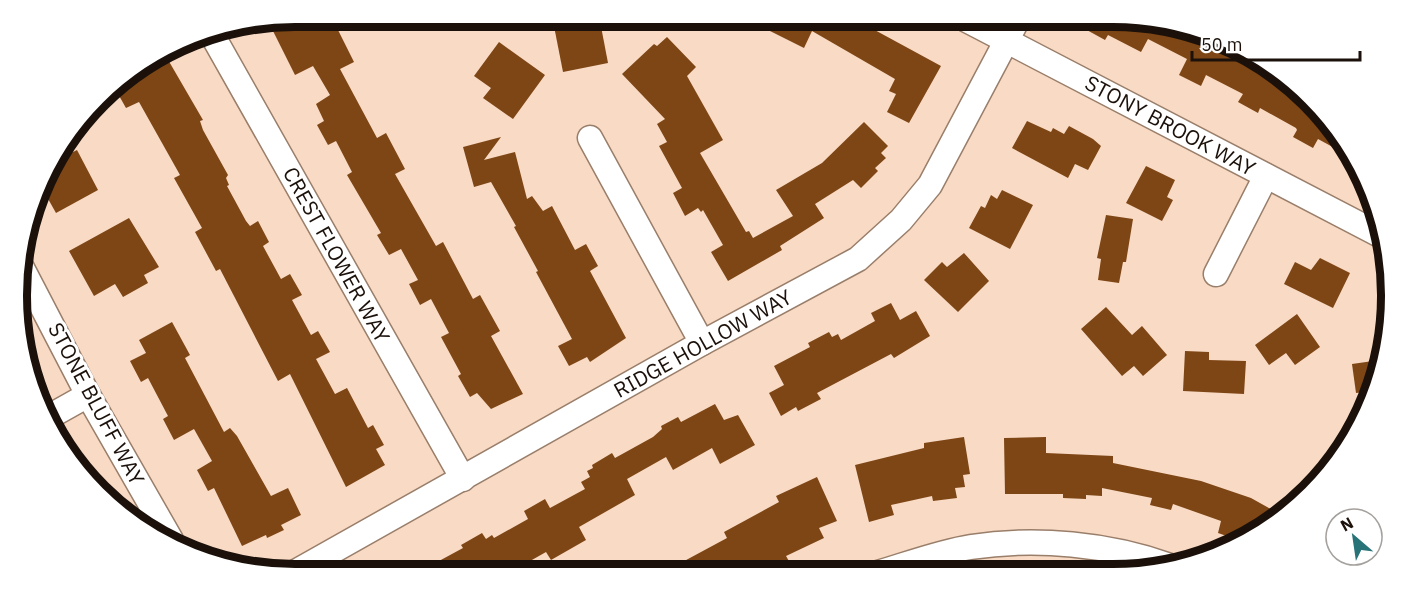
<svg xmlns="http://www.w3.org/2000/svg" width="1408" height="591" font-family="'IBM Plex Sans',sans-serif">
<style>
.building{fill:#7e4615}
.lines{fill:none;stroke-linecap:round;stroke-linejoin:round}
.minor-casing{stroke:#997e6a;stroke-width:27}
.minor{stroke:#fff;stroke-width:24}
.labels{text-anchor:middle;stroke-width:6;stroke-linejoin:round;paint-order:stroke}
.street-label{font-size:21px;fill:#1b110a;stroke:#fff}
.rim{fill:none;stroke:#1b110a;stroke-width:8}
</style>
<rect width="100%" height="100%" fill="#f8dac5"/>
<!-- building -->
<g class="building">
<path d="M296,16h35l23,46 -14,7 37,69 9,-5 19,36 -10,5 41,72 7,-4 30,57 7,-4 20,36 -9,5 32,58 -32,15 -14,-16 -7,4 -12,-21 3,-2 -20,-37 8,-4 -18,-34 -11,6 -11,-21 9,-4 -17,-31 -12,6 -12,-20 4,-2 -34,-58 5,-3 -16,-31 -8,4 -11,-20 7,-4 -8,-17 14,-9 -17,-29 -18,9 -27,-54z"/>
<path d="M552,16h47l9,47 -45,9z"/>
<path d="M740,16h96l21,12 3,-6 81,44 -32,57 -22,-11 9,-18 -7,-3 6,-12 -83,-48 -8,17z"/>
<path d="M1074,16h39l64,11 128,69 46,61 -33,-18 -5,9 -20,-11 4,-7 -1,-2 -36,-20 -2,5 -20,-11 5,-8 -37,-19 -5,11 -22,-11 8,-16 -39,-20 -7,13 -33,-17 -3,5 -20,-11 3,-5z"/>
<path d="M667,37l29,30 -9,9 36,64 -23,13 46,79 3,-1 4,7 40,-22 -17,-26 46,-27 42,-41 24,24 -7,7 5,5 -11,10 3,3 -17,17 -8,-8 -38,24 9,14 -44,28 2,4 -54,31 -17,-29 12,-7 -20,-35 -2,2 -3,-4 -13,8 -12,-23 9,-5 -23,-42 8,-4 -10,-18 8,-5 -43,-45 32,-30 3,2z"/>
<path d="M499,42l46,33 -32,44 -30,-21 8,-10 -17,-12z"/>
<path d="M167,58l36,62 -3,1 3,9 25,45 -2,3 3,7 -2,1 19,35 4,5 8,-5 11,21 -6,4 18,33 9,-5 12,21 -10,5 19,35 7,-4 12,21 -14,7 19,35 12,-6 21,40 5,-3 11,20 -8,4 9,16 -39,22 -56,-113 -12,7 -58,-112 -4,2 -21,-39 7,-4 -28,-50 6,-3 -41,-73 -13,6 -13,-23 43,-25 2,3z"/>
<path d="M1027,121l24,11 2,-4 11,6 5,-8 24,13 8,7 -13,24 -13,-6 -7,14 -56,-30z"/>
<path d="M501,137l-17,23 31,-8 12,47 5,-3 11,15 9,-5 23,44 11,-6 12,22 -8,5 36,67 -36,24 -3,-5 -18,9 -11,-20 14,-7 -36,-67 2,-1 -24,-44 2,-1 -25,-44 -17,5 -11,-40z"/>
<path d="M77,150l21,40 -42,23 -14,-25 9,-25z"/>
<path d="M1146,166l29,14 -8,17 6,3 -11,21 -36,-18z"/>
<path d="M1002,190l31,15 -23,44 -41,-21 12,-22 4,2 6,-13 6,4z"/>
<path d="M1106,215l27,4 -7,43h-3l-4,21 -21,-3 3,-21 -4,-1z"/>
<path d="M129,218l30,49 -15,8 4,8 -25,14 -8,-13 -21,12 -25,-45z"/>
<path d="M964,253l25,28 -31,31 -34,-32 18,-18 5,5z"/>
<path d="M1320,258l30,15 -17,35 -49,-24 11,-22 16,8z"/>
<path d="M891,303l9,17 16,-9 14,25 -36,22 -3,-4 -74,39 4,6 -23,12 -2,-4 -15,9 -12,-23 15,-8 -10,-19 36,-19 -2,-4 21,-11 3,5 6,-3 3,6 34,-19 -4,-8z"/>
<path d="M1106,307l26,28 10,-9 25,29 -24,21 -9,-10 -12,10 -41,-47z"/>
<path d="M1297,314l23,33 -25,18 -9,-12 -17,12 -14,-20z"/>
<path d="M172,322l18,33 -5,3 39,74 6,-4 7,8 34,60 17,-8 13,27 -20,10 3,5 -17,8 -1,-3 -24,11 -28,-58 -6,3 -11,-21 15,-9 -18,-32 -20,11 -11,-21 5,-3 -20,-38 -7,4 -11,-21 16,-8 -7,-13z"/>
<path d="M1185,351l24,1v8l37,1 -2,33 -61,-3z"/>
<path d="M1380,360l-6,31 -18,2 -4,-29z"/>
<path d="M715,404l9,16 14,-5 17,30 -35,19 -8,-16 -39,22 -7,-13 -39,22 8,16 -56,32 7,13 -35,20 -5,-8 -39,22h-92l48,-26 -2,-3 21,-12 4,6 6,-4 2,3 34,-19 -4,-8 21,-12 5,9 35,-19 -4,-7 9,-5 -3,-6 6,-3 -1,-3 20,-12 3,5 38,-21 9,-8 -1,-3 17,-9 3,5z"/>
<path d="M964,437l6,37 -7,1 2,12 -10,1 2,10 -24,3 -1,-5 -41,9 3,10 -25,7 -14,-57 69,-17v-5z"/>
<path d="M1046,437v16l67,3v7l88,18 50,17 32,18 -42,25 -23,-8 3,-12 -48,-17 -2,6 -21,-5 2,-7 -50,-10v8l-16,-1v4l-23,-1v-4h-58l-1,-56z"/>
<path d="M817,477l20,44 -18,7 5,10 -38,18 4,7 -19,10h-5l-4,-7 -8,5 -5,-9 -7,3 -1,-2 -19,10h-60l65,-35 -3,-6 55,-30 -3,-6z"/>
</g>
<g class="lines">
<!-- minor casing -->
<g class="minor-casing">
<g id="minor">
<path d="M961,17l419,218"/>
<path d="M210,31l253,448"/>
<path d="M590,138l112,205"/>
<path d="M22,268l66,127 83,145"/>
<path d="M1216,274l50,-98"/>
<path d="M47,418l41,-23"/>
<path d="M878,573c30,-9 62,-21 93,-26 65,-10 138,-3 199,19"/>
<path d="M292,574l410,-231 156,-84 43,-39 29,-35 89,-168"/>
</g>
</g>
<!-- minor -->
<use href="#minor" class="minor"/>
</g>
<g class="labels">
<!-- street labels -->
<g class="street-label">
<text transform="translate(1170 126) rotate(28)" y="7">STONY BROOK WAY</text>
<text transform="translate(336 255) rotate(61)" y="7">CREST FLOWER WAY</text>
<text transform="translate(703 344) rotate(-29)" y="7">RIDGE HOLLOW WAY</text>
<text transform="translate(96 404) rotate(62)" y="7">STONE BLUFF WAY</text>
</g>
</g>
<!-- crop -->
<path d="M0 0H1408V591H0ZM295 27H1113A268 268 0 0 1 1381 295V296A268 268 0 0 1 1113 564H295A268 268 0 0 1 27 296V295A268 268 0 0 1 295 27Z" fill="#fff" fill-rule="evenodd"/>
<path class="rim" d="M295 27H1113A268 268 0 0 1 1381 295V296A268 268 0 0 1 1113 564H295A268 268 0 0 1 27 296V295A268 268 0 0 1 295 27Z"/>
<!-- north arrow -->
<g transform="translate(1354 537) rotate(331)"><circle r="28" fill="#ffffff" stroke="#a4a09d" stroke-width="1.5"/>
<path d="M0-4.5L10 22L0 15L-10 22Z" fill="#287378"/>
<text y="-9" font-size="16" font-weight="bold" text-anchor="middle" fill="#1b110a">N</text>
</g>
<!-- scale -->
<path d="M1192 51v9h168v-9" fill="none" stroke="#1b110a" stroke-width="3"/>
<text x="1201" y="51" font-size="18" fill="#1b110a" stroke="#ffffff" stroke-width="4.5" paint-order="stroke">50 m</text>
</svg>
